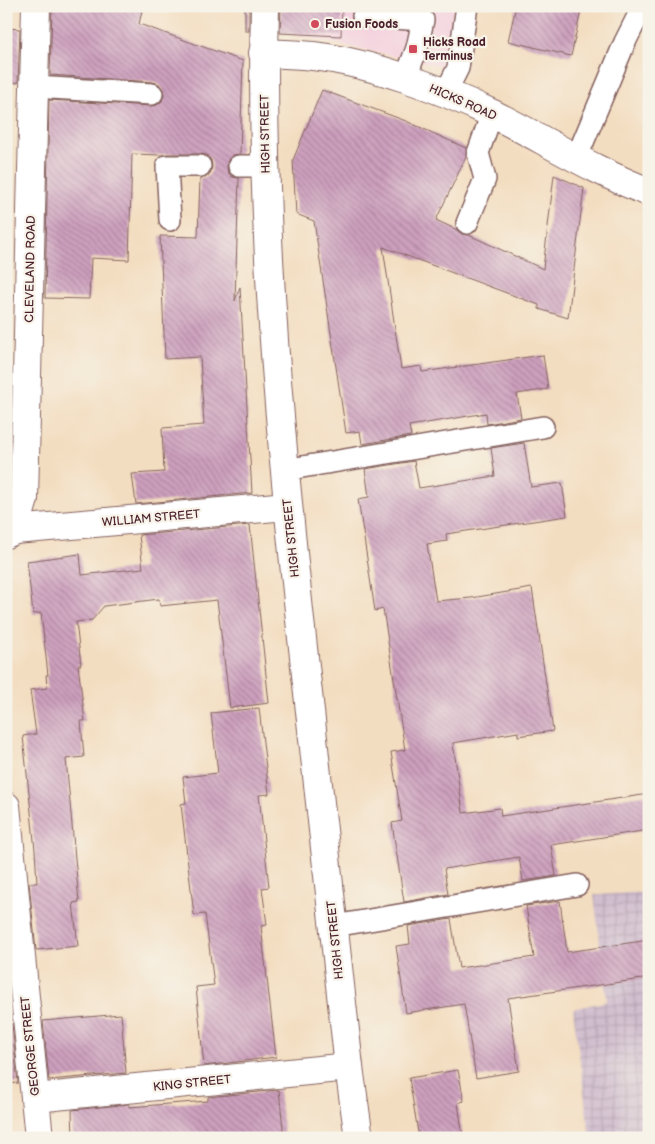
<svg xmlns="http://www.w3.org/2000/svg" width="655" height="1144" font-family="'Balsamiq Sans',sans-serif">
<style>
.built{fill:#f4cfde}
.industrial{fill:url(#industrial-grid)}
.building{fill:url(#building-back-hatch)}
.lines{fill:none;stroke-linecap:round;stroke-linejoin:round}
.lane-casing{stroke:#85625f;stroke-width:24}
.street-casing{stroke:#85625f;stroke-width:30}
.secondary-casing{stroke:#85625f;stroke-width:30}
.lane{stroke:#fff;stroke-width:21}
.street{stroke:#fff;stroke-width:28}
.secondary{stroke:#fff;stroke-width:28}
.poi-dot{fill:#d1495b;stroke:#f7f3e8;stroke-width:2}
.labels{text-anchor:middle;stroke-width:4.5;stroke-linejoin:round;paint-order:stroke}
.poi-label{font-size:12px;font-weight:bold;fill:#4a1f2b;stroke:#f7f3e8;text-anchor:start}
.street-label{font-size:12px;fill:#4a1f2b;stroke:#f7f3e8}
</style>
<defs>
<pattern id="industrial-grid" width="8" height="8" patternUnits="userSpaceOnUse" patternTransform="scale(1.25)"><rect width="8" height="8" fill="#d0bdce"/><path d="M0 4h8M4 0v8" fill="none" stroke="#b4a2b1"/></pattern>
<pattern id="building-back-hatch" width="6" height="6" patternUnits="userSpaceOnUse" patternTransform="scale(1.25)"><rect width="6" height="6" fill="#cda0be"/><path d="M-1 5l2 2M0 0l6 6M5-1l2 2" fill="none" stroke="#a8829b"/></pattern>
</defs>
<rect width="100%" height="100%" fill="#f7f3e8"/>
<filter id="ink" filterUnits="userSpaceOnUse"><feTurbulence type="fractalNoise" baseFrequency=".02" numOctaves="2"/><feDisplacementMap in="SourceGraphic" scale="10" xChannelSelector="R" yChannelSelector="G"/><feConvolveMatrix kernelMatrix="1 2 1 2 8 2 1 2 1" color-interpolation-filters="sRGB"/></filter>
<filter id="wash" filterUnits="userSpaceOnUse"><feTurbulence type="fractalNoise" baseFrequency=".0096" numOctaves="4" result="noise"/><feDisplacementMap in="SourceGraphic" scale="20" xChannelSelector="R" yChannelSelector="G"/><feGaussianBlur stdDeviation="1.12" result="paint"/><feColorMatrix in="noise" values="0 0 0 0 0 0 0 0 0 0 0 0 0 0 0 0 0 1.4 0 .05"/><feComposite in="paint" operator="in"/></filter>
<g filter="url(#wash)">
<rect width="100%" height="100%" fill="#f3ddc0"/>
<!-- built -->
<path class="built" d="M287,6h168l-14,60 -156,-33z"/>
<!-- industrial -->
<path class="industrial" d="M649,892v246h-59l-17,-129 34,-8 -13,-106z"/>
<g id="blocks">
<!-- building -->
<g class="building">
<path d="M52,6h91l-4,18 104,37 -3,93 -8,1 -4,5 -1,6 1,6 4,5 7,1 -4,123 5,-14 12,206 -116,11 -4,-30 32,-2 -2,-44 42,-3 -4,-68 -35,2 -5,-123 38,1 2,-59 7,-1 4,-5 1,-6 -1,-6 -4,-5 -7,-1h-33l-6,1 -29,-1 -3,106 -38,-2 -2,41 -44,-1 4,-198 102,6 6,-1 5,-4 2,-7 -1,-5 -4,-5 -6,-2 -103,-7z"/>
<rect x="245" y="6" width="4" height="25"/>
<path d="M281,6h61l-1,30 -61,-3z"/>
<path d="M516,6h66l-11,50 -63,-15z"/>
<path d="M6,28l14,1 -2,54 -12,-2z"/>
<path d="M322,90l84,31 60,27v9l-30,63 21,10 5,4 7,1 74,34 11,-94 30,13 -16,130 -29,-9v-4l-156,-58 18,122 20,-3 1,6 121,-17 5,34 -31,5 4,24 -34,6 -1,-11 -77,13 2,10 -49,8 -2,-13 -14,2 -32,-212 -18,-7 -3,-54z"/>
<path d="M524,443l7,44 31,-4 5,33 -121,18 1,7 -20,3 9,57 35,-3 61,-10 21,143 -35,5v-4l-65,11 10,70 37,-5 1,8 148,-22v36l-98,15 5,31 -33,5 -4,-24 -75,12 4,25 -44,8 -12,-79 10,-2 -11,-69 14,-2 -22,-141 -8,2 -17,-112 11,-2 -4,-28 49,-8 5,27 76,-12 -4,-28z"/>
<path d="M250,525l19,178 -39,5 -13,-108 -57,6 -1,-7 -55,7 -12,14 -16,2 5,43h-3l7,56h-4l3,36 -18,2 13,143 -6,1 5,43 -42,4 -7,-67h8l-2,-33 -12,-114 13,-2 -6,-44 17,-2 -1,-13h2l-7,-62 -8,1 -6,-53 53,-7 2,21 61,-7 -4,-33z"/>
<path d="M259,708l10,86 -10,1 10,92 -7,1 5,37 -6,1 15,131 -72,9 -8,-79 18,-2 -9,-71 -11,1 -13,-111 5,-1 -3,-26 35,-4 -7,-60z"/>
<path d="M560,901l7,51 82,-12v38l-141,20 11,73 -43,7 -12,-74 -58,9 -10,-67 14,-2 -2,-18 43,-7 8,49 75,-11 -8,-51z"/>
<path d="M121,1014l5,59 -77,7 -6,-59z"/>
<path d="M12,1024l6,59 -12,1v-59z"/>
<path d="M458,1070l6,31 -6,2 5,35h-44l-10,-60z"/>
<path d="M279,1090l5,48h-211l-1,-28 57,-6v3l79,-6v-4z"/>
</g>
</g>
</g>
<g filter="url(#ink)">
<use href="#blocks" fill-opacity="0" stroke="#85625f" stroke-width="1"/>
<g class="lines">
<!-- lane casing -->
<g class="lane-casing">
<g id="lane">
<path d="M363,16l60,4 -6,28 -11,29"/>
<path d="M34,87l118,7"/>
<path d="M445,94l13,-26 9,-62"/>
<path d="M576,159l49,-117 18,-36"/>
<path d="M239,166h27"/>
<path d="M170,220l-3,-54h33"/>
<path d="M467,223l18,-44 -7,-26 14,-40"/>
<path d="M284,470l259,-43"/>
<path d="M334,926l243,-41"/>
</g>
</g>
<!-- street casing -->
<g class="street-casing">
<g id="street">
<path d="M263,53c17,1 33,1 50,3 59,7 126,32 180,58 52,26 101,57 156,78"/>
<path d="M15,530l9,-31 12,-493"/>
<path d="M6,534l9,-4 272,-24"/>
<path d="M6,806l33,332"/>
<path d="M35,1098l314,-31"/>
</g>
</g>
<!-- secondary casing -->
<g class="secondary-casing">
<path id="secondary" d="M265,6c-6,227 17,453 42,678 14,127 28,255 42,383l10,71"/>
</g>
<!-- lane -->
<use href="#lane" class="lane"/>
<!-- street -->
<use href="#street" class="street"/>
<!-- secondary -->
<use href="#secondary" class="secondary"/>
</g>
</g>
<!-- markers -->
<g class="poi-dot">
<circle cx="315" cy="24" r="5"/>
<rect x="408" y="44" width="10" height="10" rx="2.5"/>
</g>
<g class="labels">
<!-- poi labels -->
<g class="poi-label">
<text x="325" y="28">Fusion Foods</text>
<text x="423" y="46">Hicks Road<tspan x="423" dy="14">Terminus</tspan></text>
</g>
<!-- street labels -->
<g class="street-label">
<text transform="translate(463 102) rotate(24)" y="4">HICKS ROAD</text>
<text transform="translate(265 134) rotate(-91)" y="4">HIGH STREET</text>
<text transform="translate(30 269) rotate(-89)" y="4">CLEVELAND ROAD</text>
<text transform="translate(151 518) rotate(-5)" y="4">WILLIAM STREET</text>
<text transform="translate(291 538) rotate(-96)" y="4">HIGH STREET</text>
<text transform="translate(335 940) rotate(-96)" y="4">HIGH STREET</text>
<text transform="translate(30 1046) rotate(-96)" y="4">GEORGE STREET</text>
<text transform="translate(192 1083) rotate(-6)" y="4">KING STREET</text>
</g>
</g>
<!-- margin -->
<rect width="655" height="1144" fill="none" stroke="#f7f3e8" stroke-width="25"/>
</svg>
